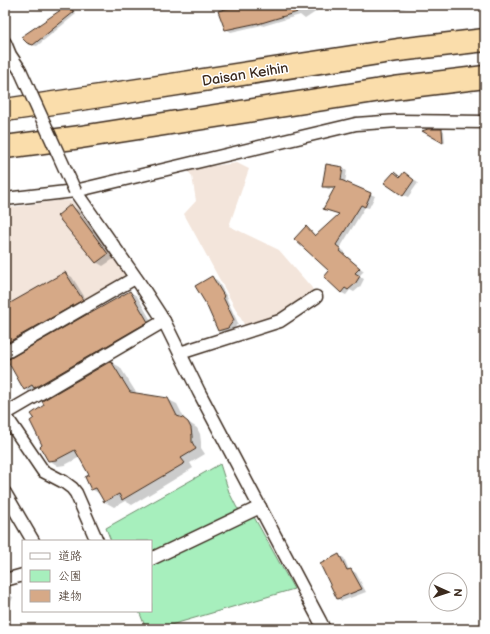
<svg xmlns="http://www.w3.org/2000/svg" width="490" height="634" font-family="'Balsamiq Sans','Klee One',sans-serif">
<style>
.built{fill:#f3e5db}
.green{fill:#a7efbd;stroke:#718c6e}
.shadow{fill:#0003}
.building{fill:#d6a987;stroke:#3b2a1e}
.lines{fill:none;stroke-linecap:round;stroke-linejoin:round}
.minor-casing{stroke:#3b2a1e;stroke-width:15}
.motorway-casing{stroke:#3b2a1e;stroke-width:25}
.minor{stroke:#fff;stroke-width:12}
.motorway{stroke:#faddab;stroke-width:22}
.minor-bridge-casing{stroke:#3b2a1e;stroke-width:15;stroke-linecap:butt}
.minor-bridge{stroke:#fff;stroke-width:12}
.labels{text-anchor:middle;stroke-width:3;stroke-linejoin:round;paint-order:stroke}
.street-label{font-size:14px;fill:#3b2a1e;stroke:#fff}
</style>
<rect width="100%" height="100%" fill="#fff"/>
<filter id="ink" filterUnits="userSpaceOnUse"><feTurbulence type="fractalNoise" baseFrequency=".025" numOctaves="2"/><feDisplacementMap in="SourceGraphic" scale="8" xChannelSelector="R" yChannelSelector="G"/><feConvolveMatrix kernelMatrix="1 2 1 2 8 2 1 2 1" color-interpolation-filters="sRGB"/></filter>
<g filter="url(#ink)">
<!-- built -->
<g class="built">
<path d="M237,163l12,6 -20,57 50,24 33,38 2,8 -36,23 -32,9 -62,-114 12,-13 -4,-25 -6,-7z"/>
<path d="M62,200l10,1 53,73 -2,6 -118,69v-141z"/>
</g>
<!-- green -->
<path class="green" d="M220,464l9,28 8,16 17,9 40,72 -137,40h-11l-7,-18h12v-70h-40l-5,-13z"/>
<!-- shadow -->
<g class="shadow">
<path d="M233,5h89l-6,4 1,2 -12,8 -5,-4 -37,11 -1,-1 -31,7 -5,-3 8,-21z"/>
<path d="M362,5h12l-6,4z"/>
<path d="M390,5h27l-20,5 -5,-2z"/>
<path d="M68,6l4,2 4,6 -39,32 -6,-1 -3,-2z"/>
<path d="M442,130l2,1 1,12 -21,-12z"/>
<path d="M326,165l17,3 4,2 -2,13 30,13 -6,12 -4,-1 -25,41 5,4 -1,2 20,17 -5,5 5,3 -4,8 -6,5 -4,-2 -4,5 -4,-2 -17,-16 5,-6 -24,-43 4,2 6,6 23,-22 -11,-3 -4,-3 11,-19h-7l-5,-3z"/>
<path d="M398,176l3,2 8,-2 9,7 -10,14 -5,-2z"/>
<path d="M71,206l7,4 37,48 -12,8 -7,-4z"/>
<path d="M65,273l7,4 17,27 -84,50v-47z"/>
<path d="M212,278l5,2 11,19h-1l11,24 -5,7 -10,3 -4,-3z"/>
<path d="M130,292l7,4 17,30 -123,67 -7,-4z"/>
<path d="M111,362l9,5 17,27 30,5 10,5 8,16 12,8 3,6 1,8v6l4,6 -15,9 3,5 -61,37 -7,-4 -11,6 -9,-5 -4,-7 -9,-6 -2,-13 -10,-19 -15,8 -7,1 -9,-6z"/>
<path d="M339,556l5,2 5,12h2l5,3 10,19 -24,9 -4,-2z"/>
<path d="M5,593l8,4 -8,20z"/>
</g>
<!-- building -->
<g class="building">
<path d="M68,5h1l5,7 -41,33 -6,-2 -6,-6z"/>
<path d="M239,5h72v3l-53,16v-1l-33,7 -7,-19z"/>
<path d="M428,129h14l1,14 -21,-12z"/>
<path d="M326,164l17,3 -2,13 30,13 -6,14 -4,-2 -25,40 5,4 -1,2 20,17 -5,5 5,3 -5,8 -7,6 -3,-2 -4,5 -17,-16 5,-6 -35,-32 12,-13 9,10 24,-22 -16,-5 12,-22h-13z"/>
<path d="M394,172l6,5 4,-5 10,8 -11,16 -19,-13z"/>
<path d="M71,204l37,50 -12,9 -39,-47z"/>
<path d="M65,272l18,28 -78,44v-38z"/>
<path d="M212,276l12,20 -1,1 11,23 -6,8 -10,3 -12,-27 -11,-18z"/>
<path d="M130,291l18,31 -114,66 -2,-3 -8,5 -17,-30 84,-48v1z"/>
<path d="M111,361l19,31 38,6 9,18 6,2 5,4 3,6 1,8v6l4,7 -15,9 4,5 -63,37 -3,-6 -15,8 -8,-14 -5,2 -6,-13 4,-2 -14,-25 -19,10 -8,1 -8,-14 2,-2 -12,-24 4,-3 -3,-4 13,-9 -2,-4z"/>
<path d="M339,554l8,16 4,-1 11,20 -25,10 -17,-35z"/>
</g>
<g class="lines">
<!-- minor casing -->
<g class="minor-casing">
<g id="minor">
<path d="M5,43l5,12 10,15"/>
<path d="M75,191l65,93 24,37 35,71 121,229 4,8"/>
<path d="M5,199l70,-8 281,-67 42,-3 87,1"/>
<path d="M5,353l130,-75"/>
<path d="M180,353l100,-32 36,-24"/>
<path d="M5,414l159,-93"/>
<path d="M5,415l38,56 21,11 8,6 4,5 21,48"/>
<path d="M5,493l28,48"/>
<path d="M151,559l109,-52"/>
<path d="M5,580l18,-5"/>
</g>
</g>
<!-- motorway casing -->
<g class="motorway-casing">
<g id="motorway">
<path d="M5,110l69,-10 324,-50 87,-10"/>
<path d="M5,147l76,-10 313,-49 91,-11"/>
</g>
</g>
<!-- minor -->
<use href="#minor" class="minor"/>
<!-- motorway -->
<use href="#motorway" class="motorway"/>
<!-- minor-bridge casing -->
<g class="minor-bridge-casing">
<path id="minor-bridge" d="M20,70l55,121"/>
</g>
<!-- minor-bridge -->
<use href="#minor-bridge" class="minor-bridge"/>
</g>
</g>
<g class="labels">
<!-- street labels -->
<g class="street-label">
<text transform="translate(245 74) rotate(-9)" y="5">Daisan Keihin</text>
</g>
</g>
<!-- margin -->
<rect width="490" height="634" fill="none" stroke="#fff" stroke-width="20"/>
<rect x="10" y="10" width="470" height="614" fill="none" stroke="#3b2a1e" stroke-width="1.5" filter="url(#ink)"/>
<!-- legend -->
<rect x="22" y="540" width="130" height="72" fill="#ffffff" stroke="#b1aaa5"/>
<rect x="30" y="553" width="20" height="6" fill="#ffffff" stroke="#b1aaa5"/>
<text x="58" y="560" font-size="12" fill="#3b2a1e">道路</text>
<rect x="30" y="570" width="20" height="12" fill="#a7efbd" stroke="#b1aaa5"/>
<text x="58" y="580" font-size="12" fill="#3b2a1e">公園</text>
<rect x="30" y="590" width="20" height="12" fill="#d6a987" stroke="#b1aaa5"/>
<text x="58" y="600" font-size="12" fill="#3b2a1e">建物</text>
<!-- north arrow -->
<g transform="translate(448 592) rotate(93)"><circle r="19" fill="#ffffff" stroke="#b1aaa5"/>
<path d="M0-3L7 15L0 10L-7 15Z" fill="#3b2a1e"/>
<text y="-6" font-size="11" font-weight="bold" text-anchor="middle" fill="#3b2a1e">N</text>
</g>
</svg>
